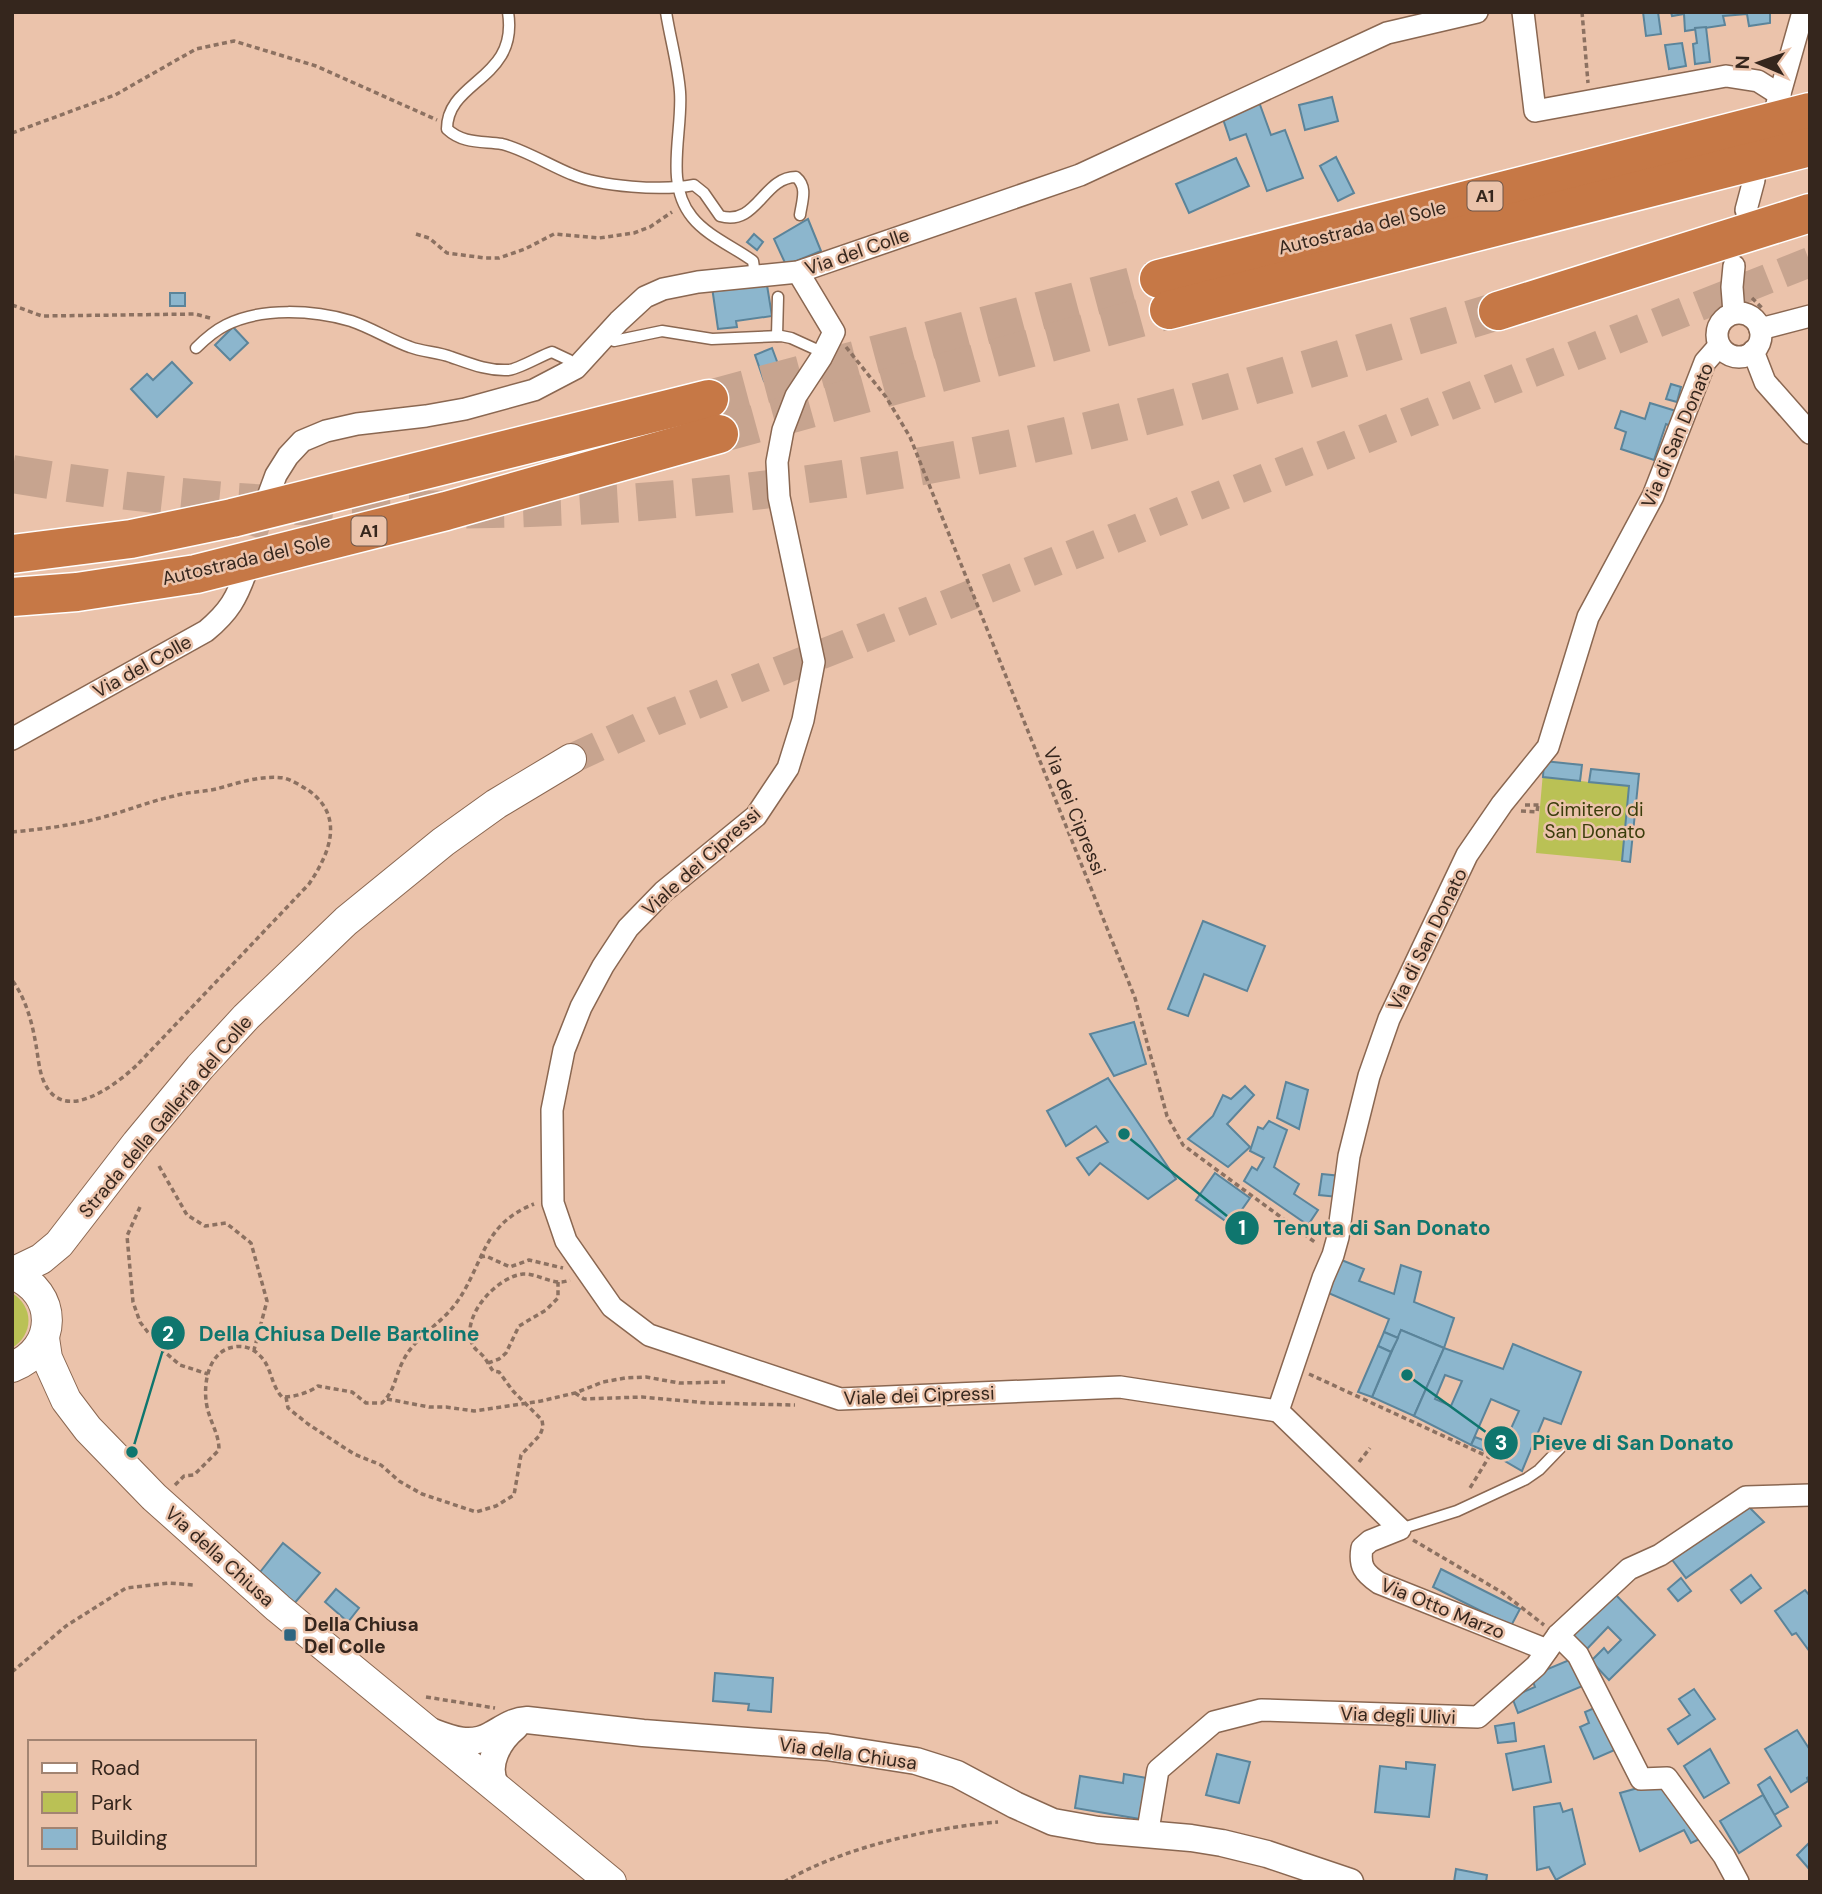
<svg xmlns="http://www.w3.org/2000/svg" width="1822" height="1894" font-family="'DM Sans',sans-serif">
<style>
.green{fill:#bac155}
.building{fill:#8cb6cd;stroke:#5b849a;stroke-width:2;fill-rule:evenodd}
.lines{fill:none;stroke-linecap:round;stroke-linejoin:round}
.minor-tunnel{stroke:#c7a48f;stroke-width:21;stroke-dasharray:21 10;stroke-linecap:butt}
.secondary-tunnel{stroke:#c7a48f;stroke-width:30;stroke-dasharray:30 15;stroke-linecap:butt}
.motorway-tunnel{stroke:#c7a48f;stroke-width:38;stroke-dasharray:38 19;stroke-linecap:butt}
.service-casing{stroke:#8a6751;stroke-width:13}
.minor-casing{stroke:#8a6751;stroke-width:24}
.tertiary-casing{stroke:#8a6751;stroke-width:29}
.secondary-casing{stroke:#8a6751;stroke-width:32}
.motorway-casing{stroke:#fff;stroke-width:41}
.path{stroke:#8c7161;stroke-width:3.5;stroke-dasharray:5 3.5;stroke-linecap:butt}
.service{stroke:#fff;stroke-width:10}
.minor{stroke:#fff;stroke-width:21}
.tertiary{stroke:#fff;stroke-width:26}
.secondary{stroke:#fff;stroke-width:30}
.motorway{stroke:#c67846;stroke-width:38}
.poi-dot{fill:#2e6580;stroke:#ebc3ab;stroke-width:2.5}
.labels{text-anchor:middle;stroke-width:5;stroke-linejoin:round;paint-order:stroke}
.shield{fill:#ebc3ab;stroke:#6c5548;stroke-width:2}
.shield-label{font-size:18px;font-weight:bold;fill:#35261d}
.street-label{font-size:19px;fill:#35261d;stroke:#ebc3ab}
.park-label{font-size:19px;fill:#3b3d0b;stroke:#ebc3ab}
.poi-label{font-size:19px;font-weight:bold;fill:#35261d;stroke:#ebc3ab;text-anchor:start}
.leader{fill:none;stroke:#0f766e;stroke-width:2.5}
.callout-dot{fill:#0f766e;stroke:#ebc3ab;stroke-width:2.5}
.mark-label{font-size:21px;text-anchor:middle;font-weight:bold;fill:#fff}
.callout-label{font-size:21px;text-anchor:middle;font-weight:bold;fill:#0f766e;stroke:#ebc3ab;stroke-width:5;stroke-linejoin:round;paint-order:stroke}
</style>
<rect width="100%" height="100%" fill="#ebc3ab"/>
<!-- green -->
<g class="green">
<path d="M1544,761l38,4 -1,16 8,1 2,-13 48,5 -9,88 -94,-9z"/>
<path d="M12,1293c22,14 22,41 0,55z"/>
</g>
<!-- building -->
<g class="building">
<path d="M1643,12h15l3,22 -15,2z"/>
<path d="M1671,12h99v11l-21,3 -2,-12 -24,2 2,9 -40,6 -1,-17 -12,2z"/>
<path d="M1706,27l4,35 -15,2 -2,-20 4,-1 -2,-15z"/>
<path d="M1682,43l4,23 -17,3 -4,-24z"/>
<path d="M1332,97l6,24 -33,9 -6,-25z"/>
<path d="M1259,102l12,33 14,-5 18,48 -36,13 -21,-57 -16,6 -8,-24z"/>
<path d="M1336,157l18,36 -16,8 -18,-35z"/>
<path d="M1236,158l13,28 -60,27 -13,-29z"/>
<path d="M808,219l13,32 -35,14 -12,-26z"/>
<path d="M754,234l9,8 -6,8 -10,-8z"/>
<path d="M766,279l6,37 -36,5 1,6 -19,2 -6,-42z"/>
<rect x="170" y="293" width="15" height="13"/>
<path d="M233,327l15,16 -18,17 -15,-15z"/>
<path d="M772,348l10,27 -18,6 -9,-26z"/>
<path d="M172,362l20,21 -35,34 -26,-28 16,-15 6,6z"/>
<path d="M1671,384l10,3 -4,15 -11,-3z"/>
<path d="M1650,403l26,8 -5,15 -5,-2 -12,36 -33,-11 5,-17 -11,-4 6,-17 24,8z"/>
<path d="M1544,761l38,4 -2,16 -37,-4z"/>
<path d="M1591,769l48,5 -9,88 -8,-1 7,-75 -40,-4z"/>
<path d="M1203,921l62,25 -18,45 -43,-17 -16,42 -20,-7z"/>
<path d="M1134,1022l12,42 -32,12 -24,-42z"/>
<path d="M1108,1078l68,101 -28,20 -48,-36 -11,12 -12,-17 31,-16 -12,-16 -30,20 -19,-35z"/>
<path d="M1286,1082l22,8 -9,39 -22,-11z"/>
<path d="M1245,1086l9,9 -27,29 23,23 -22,20 -40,-28 25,-23 10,-21 8,4z"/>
<path d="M1269,1121l18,9 -13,37 25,17 -5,10 24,16 -10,15 -64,-44 8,-14 5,3 7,-12 -14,-7 8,-24 5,2z"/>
<path d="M1215,1173l35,25 -19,27 -35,-25z"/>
<path d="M1322,1174l19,2 -3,21 -19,-2z"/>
<path d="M1339,1259l25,10 -5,12 35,13 7,-29 20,7 -7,30 40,16 -10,30 -43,-18 -3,8 -14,-6 5,-13 -63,-27z"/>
<path d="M1401,1330l43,18 -30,68 -42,-19z"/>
<path d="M1384,1332l14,6 -7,14 -13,-6z"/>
<path d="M1513,1344l68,28 -20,52 -17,-6 -22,53 -24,-14 21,-46 -28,-12 -20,46 -57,-29 30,-68 59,21zM1445,1375l17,6 -11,25 -16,-7z"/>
<path d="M1378,1346l13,6 -19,45 -14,-5z"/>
<path d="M1475,1437l16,6 -4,9 -16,-7z"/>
<path d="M1745,1503l19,19 -78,56 -16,-21z"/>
<path d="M283,1543l37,30 -27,32 -36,-29z"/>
<path d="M1441,1569l79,40 -9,17 -78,-39z"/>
<path d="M1751,1575l10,13 -20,15 -10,-13z"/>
<path d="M1681,1578l10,13 -13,10 -10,-12z"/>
<path d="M336,1589l23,19 -11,14 -23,-20z"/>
<path d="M1805,1590l5,6v56l-14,-19 -4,2 -17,-24z"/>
<path d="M1613,1592l42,43 -46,45 -18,-19 13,-13 4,5 13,-13 -13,-13 -23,24 -16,-16z"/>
<path d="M1574,1658l11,27 -67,28 -6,-16 23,-10 -4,-11z"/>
<path d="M715,1673l58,5 -2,34 -23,-2 1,-6 -36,-3z"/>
<path d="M1694,1689l21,30 -37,25 -10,-15 22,-14 -11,-16z"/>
<path d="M1599,1706l18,43 -23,10 -14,-32 9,-4 -4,-11z"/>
<path d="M1514,1723l2,18 -18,2 -3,-17z"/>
<path d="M1797,1730l13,20v26l-3,2 1,3 -17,11 -26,-43z"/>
<path d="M1544,1746l7,36 -38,8 -7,-36z"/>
<path d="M1710,1749l19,34 -25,15 -20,-32z"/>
<path d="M1217,1754l33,8 -11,41 -33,-8z"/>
<path d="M1406,1762l29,3 -6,52 -54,-5 5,-46 26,3z"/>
<path d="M1124,1774l23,4 -7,41 -65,-11 5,-32 43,7z"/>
<path d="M1770,1777l18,30 -14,8 -16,-30z"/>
<path d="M1663,1781l39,57 -11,5 -7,-13 -44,21 -20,-58z"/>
<path d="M1763,1795l18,31 -42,27 -19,-32z"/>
<path d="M1560,1803l3,9 9,-3 13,55 -29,16 -7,-13 -12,3 -3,-63z"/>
<path d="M1810,1842v28l-13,-15z"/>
<path d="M1456,1869l31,6 -1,7h-32z"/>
</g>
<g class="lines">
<!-- minor-tunnel -->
<path class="minor-tunnel" d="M247,567l19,-63"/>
<!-- secondary-tunnel -->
<path class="secondary-tunnel" d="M571,759l85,-39 1154,-458"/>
<!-- motorway-tunnel -->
<g class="motorway-tunnel">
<path d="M709,399l450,-120"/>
<path d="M719,434l450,-124"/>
<path d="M12,474c335,57 680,44 1011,-28 160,-35 317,-88 475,-135"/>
</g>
<!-- service casing -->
<g class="service-casing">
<g id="service">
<path d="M508,12c11,68 -61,68 -61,117 16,15 35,12 55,15 21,5 49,22 69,30 30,13 91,17 123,11l10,8 16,23c37,11 43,-39 76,-39 12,10 6,24 4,38"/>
<path d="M666,12c4,26 12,53 14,80 3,40 -16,91 12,125 15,19 42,30 61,44l2,14"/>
<path d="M607,333l7,8 48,-10 50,8 69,-3 10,2 33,15"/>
<path d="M777,336l1,-39"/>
<path d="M196,348c9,-9 18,-17 30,-23 36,-18 87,-15 125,-4 21,7 39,19 59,26 13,5 28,5 41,10 20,7 37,14 57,13 9,0 34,-15 44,-18l17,8 7,8"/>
<path d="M1400,1529l57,-18 69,-32 13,-9 25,-26"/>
</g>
</g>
<!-- minor casing -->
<g class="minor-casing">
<g id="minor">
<path d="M1523,12l12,99 191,-35 32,5 22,14"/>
<path d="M1777,104l26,-92"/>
<path d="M1746,210l8,-30"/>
<path d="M1734,266l-2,21 2,26"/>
<path d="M798,272l36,60 -13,26 -25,38 -13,34 -6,32 2,35 35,165 -11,58 -15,48 -32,48 -93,76 -35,36 -25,38 -22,41 -17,43 -12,60 1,93 13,38 46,66 37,28 191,64 280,-12 158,24"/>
<circle cx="1739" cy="335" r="22"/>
<path d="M1760,329l50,-13"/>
<path d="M1753,351l12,31 45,51"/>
<path d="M269,494l7,-19 12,-19 14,-15 24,-10 31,-7 69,-8 39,-7 69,-19 42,-22 43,-47 26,-24 18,-8 35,-7 100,-10 282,-97 307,-142 90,-21"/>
<path d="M12,739l194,-108c23,-19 31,-33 41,-62"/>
<path d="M1558,1635l20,20 63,124 26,-1 57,78 14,26"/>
<path d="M1547,1650l-168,-67c-15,-10 -20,-17 -17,-35l8,-7 30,-12 -122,-118 45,-133 10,-23 5,-18 11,-81 20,-80 20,-57 78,-164 35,-51 46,-57 40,-130 65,-121 52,-134 14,-16"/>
<path d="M1147,1836l11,-66 56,-48 47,-12 217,7 58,-51 22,-31 71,-66 31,-14 86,-58 64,-2"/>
</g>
</g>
<!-- tertiary casing -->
<g class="tertiary-casing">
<g id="tertiary">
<path d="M430,1731c21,8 40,16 61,4 13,-7 21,-14 36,-15l116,13 184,14 89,14 41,13 58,31 38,17 45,8 93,8 31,5 45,11 83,28"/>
<path d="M496,1786c-12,-21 3,-46 19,-59"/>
</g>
</g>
<!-- secondary casing -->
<g class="secondary-casing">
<g id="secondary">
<path d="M12,1273l29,-14 18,-15 78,-101 63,-76 46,-50 100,-96 97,-79 53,-38 75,-45"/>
<path d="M12,1274c47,18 46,75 0,93"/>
<path d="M44,1338l3,20 19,42 22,29 66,68 124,111 333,274"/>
</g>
</g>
<!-- motorway casing -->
<g class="motorway-casing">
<g id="motorway">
<path d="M1159,279l651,-167"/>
<path d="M1169,310l641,-163"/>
<path d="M1498,311l312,-98"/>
<path d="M12,554l119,-15 101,-21 477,-119"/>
<path d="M12,597l65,-5 119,-18 250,-63 273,-77"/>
</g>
</g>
<!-- path -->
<g class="path">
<path d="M1582,12l6,71"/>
<path d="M12,133l103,-38 81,-46 38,-8 82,25 121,54"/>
<path d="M416,234l13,4 18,15 38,5h14l26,-9 29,-15 45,4 35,-5 16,-6 22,-15"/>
<path d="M1752,298l11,11"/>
<path d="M12,305l30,11 153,-2 15,4"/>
<path d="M846,347l40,50 24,40 225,561 32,118 16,29 133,98"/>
<path d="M1525,805h16"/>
<path d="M1521,811l16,1 1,-7"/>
<path d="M12,832c32,-3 64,-7 95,-16 22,-6 44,-15 67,-20 13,-4 28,-4 42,-7 22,-6 45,-14 68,-11 8,2 17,8 24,12 37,26 22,63 1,94l-171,180c-21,20 -74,62 -94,18 -5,-11 -6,-26 -8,-37 -4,-23 -10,-46 -24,-65"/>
<path d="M159,1166l28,49 18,11 21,-3 25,20 16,58 -13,49"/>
<path d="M140,1207l-13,29 6,66 7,20 20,26 20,17 28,9"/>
<path d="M480,1257l6,-1 24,11 19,-7 34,8"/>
<path d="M488,1363l11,-4 7,-6 13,-27 27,-16 12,-12v-16"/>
<path d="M1309,1374l180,83 -19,31"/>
<path d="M575,1393l9,6 58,-2 65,6 88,2"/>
<path d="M286,1397l2,11 20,16 46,30 27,11 18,16 23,13 54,18 20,-6 18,-11 7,-40 19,-20 3,-8 -1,-7 -29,-29 -14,-19 -6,-1c-3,-4 -6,-10 -9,-14 -5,-6 -10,-7 -13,-16 -8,-27 26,-64 52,-67 16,-1 30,13 47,6"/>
<path d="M387,1399l42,8h17l28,4 67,-10 34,-8 28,-11 22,-4 21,-1 33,6 46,-1"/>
<path d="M1359,1462l11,-14"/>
<path d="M175,1485l9,-9 10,-1 25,-25c0,-14 -6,-23 -10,-36 -8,-23 -3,-63 25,-67 9,-2 19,1 25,8 13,11 11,29 23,42 13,0 26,-4 36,-11l34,6 14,11h16c13,-12 13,-27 21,-42 11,-23 36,-36 51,-55 30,-39 26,-81 80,-102"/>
<path d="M1413,1540l90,53 41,32"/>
<path d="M12,1672l54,-46 60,-38 43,-5 24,2"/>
<path d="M426,1697l69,11"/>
<path d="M784,1882c59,-35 146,-54 214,-60"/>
</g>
<!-- service -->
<use href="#service" class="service"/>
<!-- minor -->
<use href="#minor" class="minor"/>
<!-- tertiary -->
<use href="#tertiary" class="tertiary"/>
<!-- secondary -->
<use href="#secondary" class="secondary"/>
<!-- motorway -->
<use href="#motorway" class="motorway"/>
</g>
<!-- markers -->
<rect class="poi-dot" x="283" y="1628" width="14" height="14" rx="3.5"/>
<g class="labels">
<!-- shield labels -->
<g class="shield">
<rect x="1467.5" y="181.5" width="35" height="29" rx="5"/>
<rect x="351.5" y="516.5" width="35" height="29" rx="5"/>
</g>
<g class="shield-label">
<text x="1485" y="202">A1</text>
<text x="369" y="537">A1</text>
</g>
<!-- street labels -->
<g class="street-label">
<text transform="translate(1362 227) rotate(-14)" y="7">Autostrada del Sole</text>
<text transform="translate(857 251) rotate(-19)" y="7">Via del Colle</text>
<text transform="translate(1677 435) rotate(-67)" y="7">Via di San Donato</text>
<text transform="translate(246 559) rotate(-13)" y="7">Autostrada del Sole</text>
<text transform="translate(142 666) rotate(-29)" y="7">Via del Colle</text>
<text transform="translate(1075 811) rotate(68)" y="7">Via dei Cipressi</text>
<text transform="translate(701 861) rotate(-42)" y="7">Viale dei Cipressi</text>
<text transform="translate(1427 939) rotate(-64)" y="7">Via di San Donato</text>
<text transform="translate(165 1116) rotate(-50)" y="7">Strada della Galleria del Colle</text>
<text transform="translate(919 1395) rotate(-2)" y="7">Viale dei Cipressi</text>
<text transform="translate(220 1556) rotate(42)" y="7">Via della Chiusa</text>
<text transform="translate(1443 1608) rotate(22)" y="7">Via Otto Marzo</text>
<text transform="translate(1398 1715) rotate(2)" y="7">Via degli Ulivi</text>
<text transform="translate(848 1753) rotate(8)" y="7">Via della Chiusa</text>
</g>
<!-- park labels -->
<g class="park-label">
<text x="1595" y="816">Cimitero di<tspan x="1595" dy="22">San Donato</tspan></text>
</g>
<!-- poi labels -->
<g class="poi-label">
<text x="304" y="1631">Della Chiusa<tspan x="304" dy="22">Del Colle</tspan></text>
</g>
</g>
<!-- callouts -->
<path class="leader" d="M1124 1134L1242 1228M132 1452L168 1333M1407 1375L1501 1443"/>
<g class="callout-dot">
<circle cx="1124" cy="1134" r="7"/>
<circle cx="132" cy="1452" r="7"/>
<circle cx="1407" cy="1375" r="7"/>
<circle cx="1242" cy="1228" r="18"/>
<circle cx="168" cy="1333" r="18"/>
<circle cx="1501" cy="1443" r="18"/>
</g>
<g class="mark-label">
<text x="1242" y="1235">1</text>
<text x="168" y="1341">2</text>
<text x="1501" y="1450">3</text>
</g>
<g class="callout-label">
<text x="1382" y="1235">Tenuta di San Donato</text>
<text x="339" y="1341">Della Chiusa Delle Bartoline</text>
<text x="1633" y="1450">Pieve di San Donato</text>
</g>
<!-- border -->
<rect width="1822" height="1894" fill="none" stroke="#35261d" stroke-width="28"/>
<!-- legend -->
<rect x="28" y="1740" width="228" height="126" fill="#ebc3ab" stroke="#a28472" stroke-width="2"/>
<rect x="42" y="1763" width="35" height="10" fill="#ffffff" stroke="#a28472" stroke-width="2"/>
<text x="91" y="1775" font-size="21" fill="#35261d">Road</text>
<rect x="42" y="1792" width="35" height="21" fill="#bac155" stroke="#a28472" stroke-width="2"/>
<text x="91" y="1810" font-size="21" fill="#35261d">Park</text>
<rect x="42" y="1828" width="35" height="21" fill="#8cb6cd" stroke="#a28472" stroke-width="2"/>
<text x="91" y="1845" font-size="21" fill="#35261d">Building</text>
<!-- north arrow -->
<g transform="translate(1759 63) rotate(272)" stroke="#ebc3ab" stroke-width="5" paint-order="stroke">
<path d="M0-5L12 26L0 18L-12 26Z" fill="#35261d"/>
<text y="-10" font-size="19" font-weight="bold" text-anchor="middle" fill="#35261d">N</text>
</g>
</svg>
